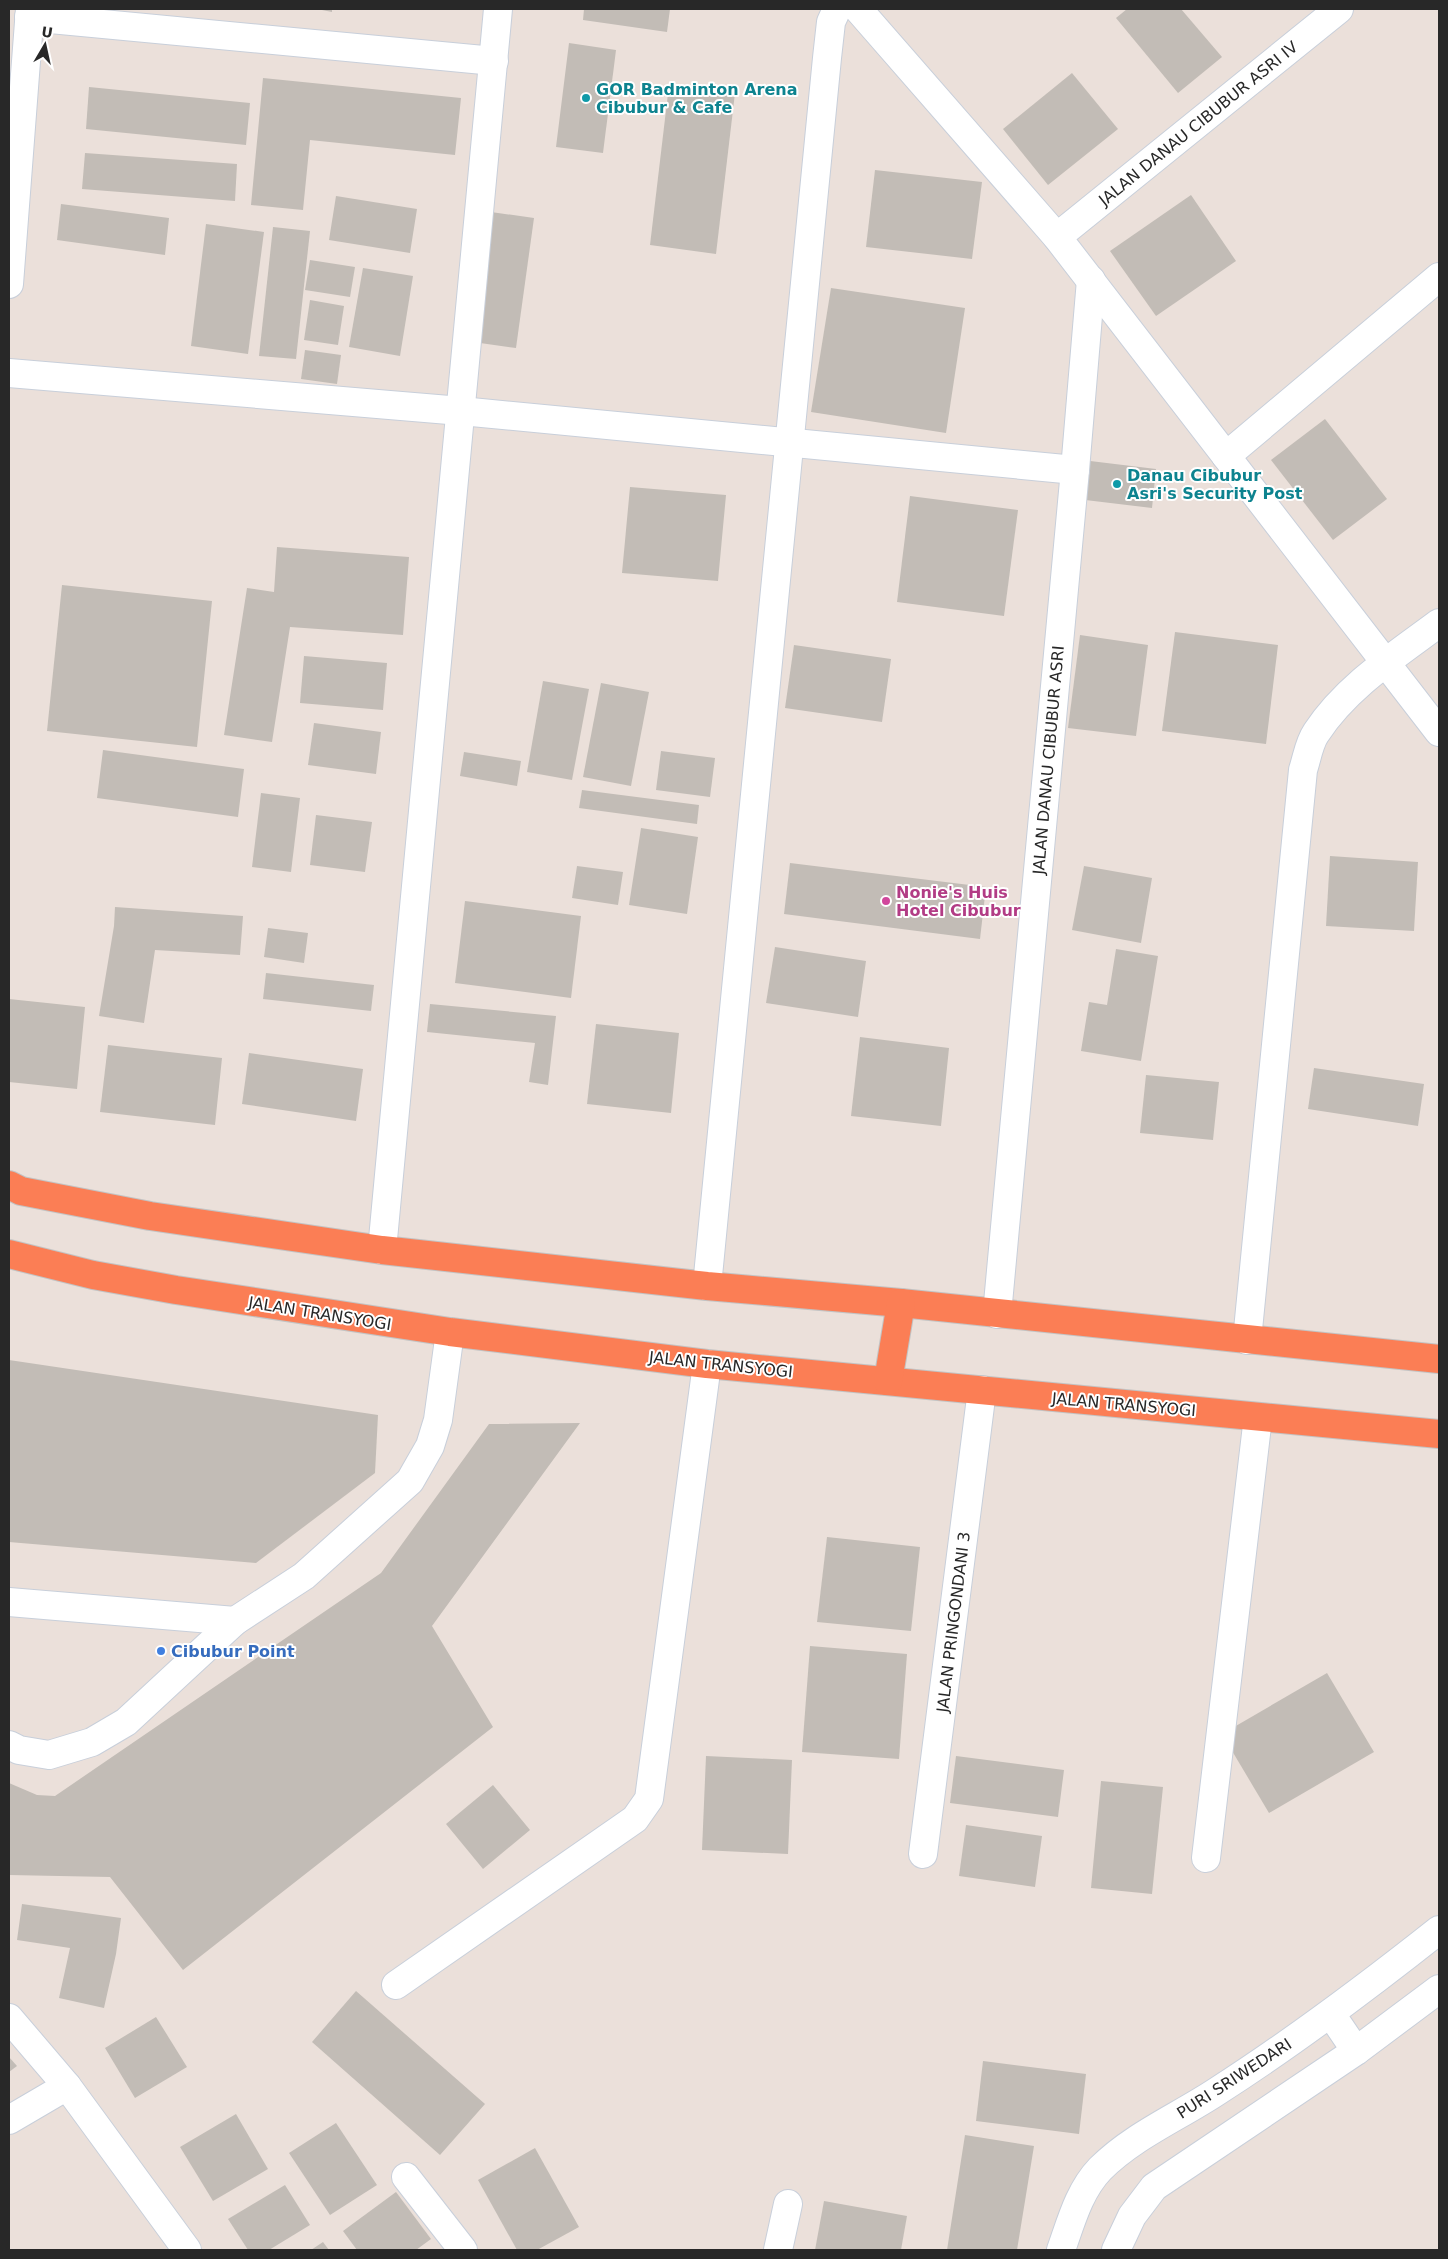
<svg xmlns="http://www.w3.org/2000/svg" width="1448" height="2259" font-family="'DejaVu Sans',sans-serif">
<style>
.building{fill:#c2bcb6}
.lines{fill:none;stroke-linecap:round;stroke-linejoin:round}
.minor-casing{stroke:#c8cfda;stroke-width:30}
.highway-casing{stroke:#c3c3c3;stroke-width:30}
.minor{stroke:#fff;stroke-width:28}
.highway{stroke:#fb7e55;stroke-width:28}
.culture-dot{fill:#0f9aa8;stroke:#fff;stroke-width:2}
.hotel-dot{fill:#d1479c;stroke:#fff;stroke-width:2}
.shop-dot{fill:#3f7fe0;stroke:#fff;stroke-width:2}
.labels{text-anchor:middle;stroke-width:4;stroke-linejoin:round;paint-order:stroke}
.culture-label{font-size:16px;font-weight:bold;fill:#0d838f;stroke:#fff;text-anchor:start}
.street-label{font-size:16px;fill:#282828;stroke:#fff}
.hotel-label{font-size:16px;font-weight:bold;fill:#b23c85;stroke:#fff;text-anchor:start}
.shop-label{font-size:16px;font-weight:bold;fill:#366cbe;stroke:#fff;text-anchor:start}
</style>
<rect width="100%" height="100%" fill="#ebe0da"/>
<!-- building -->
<g class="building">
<path d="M317,9h15v3z"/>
<path d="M584,9h86l-3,23 -84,-12z"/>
<path d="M1127,9h54l41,48 -44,36 -62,-75z"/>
<path d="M569,43l47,7 -13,103 -47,-6z"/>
<path d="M1072,73l46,56 -70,56 -45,-56z"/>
<path d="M263,78l198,20 -6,57 -145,-15 -7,70 -52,-5z"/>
<path d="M669,85l66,8 -19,161 -66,-9z"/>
<path d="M89,87l161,16 -4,42 -160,-16z"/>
<path d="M85,153l152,11 -2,37 -153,-12z"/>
<path d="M875,170l107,12 -10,77 -106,-12z"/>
<path d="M1191,195l45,66 -80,55 -46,-65z"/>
<path d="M336,196l81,13 -7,44 -81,-13z"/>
<path d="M61,204l108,14 -4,37 -108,-15z"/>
<path d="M491,212l43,6 -18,130 -43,-6z"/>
<path d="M206,224l58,8 -16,122 -57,-8z"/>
<path d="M273,227l37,4 -14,128 -37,-3z"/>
<path d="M310,260l45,7 -5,30 -45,-7z"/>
<path d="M363,268l50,8 -13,80 -51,-9z"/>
<path d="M831,288l134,20 -19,125 -135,-21z"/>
<path d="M310,300l34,6 -6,39 -34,-5z"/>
<path d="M305,350l36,5 -4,29 -36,-5z"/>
<path d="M1325,419l62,80 -54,41 -62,-80z"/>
<path d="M1082,460l74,9 -4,39 -75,-9z"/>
<path d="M630,487l96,8 -8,86 -96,-8z"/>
<path d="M910,496l108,14 -14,106 -107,-14z"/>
<path d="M277,547l132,10 -6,78 -113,-8 -18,115 -48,-7 23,-147 27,4z"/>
<path d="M62,585l150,16 -15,146 -150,-16z"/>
<path d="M1175,632l103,13 -12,99 -104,-13z"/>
<path d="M1080,635l68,10 -12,91 -68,-8z"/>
<path d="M794,645l97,14 -9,63 -97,-14z"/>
<path d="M304,656l83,7 -4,47 -83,-7z"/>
<path d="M543,681l46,8 -17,91 -45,-8z"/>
<path d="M601,683l48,9 -18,94 -48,-9z"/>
<path d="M314,723l67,9 -5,42 -68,-9z"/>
<path d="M103,750l141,19 -6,48 -141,-19z"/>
<path d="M661,751l54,7 -5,39 -54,-7z"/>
<path d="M464,752l57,9 -4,25 -57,-10z"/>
<path d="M582,790l117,15 -2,19 -118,-16z"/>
<path d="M261,793l39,5 -9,74 -39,-5z"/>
<path d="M316,815l56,7 -7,50 -55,-7z"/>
<path d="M641,828l57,9 -11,77 -58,-9z"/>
<path d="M1330,856l88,6 -4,69 -88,-5z"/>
<path d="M790,863l196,24 -6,52 -196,-25z"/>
<path d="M577,866l46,6 -5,33 -46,-7z"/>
<path d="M1084,866l68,12 -11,65 -69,-13z"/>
<path d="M465,901l116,15 -10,82 -116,-15z"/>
<path d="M115,907l128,9 -3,39 -85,-5 -11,73 -45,-7 15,-90z"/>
<path d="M268,928l40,5 -4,30 -40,-6z"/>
<path d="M775,947l91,14 -8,56 -92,-14z"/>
<path d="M1116,949l42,7 -17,105 -60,-10 8,-49 18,3z"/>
<path d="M266,973l108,12 -3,26 -108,-12z"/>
<path d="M9,999l76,8 -8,82 -68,-7z"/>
<path d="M430,1004l126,12 -8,69 -19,-3 6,-39 -108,-11z"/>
<path d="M596,1024l83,9 -8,80 -84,-9z"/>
<path d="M860,1037l89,11 -8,78 -90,-10z"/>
<path d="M108,1045l114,13 -7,67 -115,-13z"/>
<path d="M249,1053l114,16 -7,52 -114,-17z"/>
<path d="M1314,1068l110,16 -6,42 -110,-17z"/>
<path d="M1146,1075l73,7 -6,58 -73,-7z"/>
<path d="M9,1360l369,55 -3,58 -119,90 -247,-21z"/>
<path d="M580,1423l-148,203 61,101 -310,243 -73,-93 -101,-2v-92l28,12 18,1 326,-223 108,-149z"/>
<path d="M827,1537l93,10 -9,84 -94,-9z"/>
<path d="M810,1646l97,8 -8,105 -97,-7z"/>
<path d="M1327,1673l47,79 -105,61 -47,-79z"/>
<path d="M706,1756l86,4 -4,94 -86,-4z"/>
<path d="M956,1756l108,14 -6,47 -108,-14z"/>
<path d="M1101,1781l62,6 -11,107 -61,-6z"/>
<path d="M493,1785l37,45 -47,39 -37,-45z"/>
<path d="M966,1825l76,11 -7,51 -76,-11z"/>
<path d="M22,1904l99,14 -5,36 -12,54 -45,-10 11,-50 -53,-8z"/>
<path d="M356,1991l129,113 -45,51 -128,-113z"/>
<path d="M156,2017l31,50 -52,31 -30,-50z"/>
<path d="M9,2057l8,9 -8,6z"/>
<path d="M983,2061l103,13 -7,60 -103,-13z"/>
<path d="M236,2114l32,55 -55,32 -33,-54z"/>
<path d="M336,2123l41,62 -47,30 -41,-62z"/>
<path d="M965,2135l69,11 -17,104h-70z"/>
<path d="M535,2148l44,79 -42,23h-20l-39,-70z"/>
<path d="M285,2185l25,40 -41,25h-21l-20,-31z"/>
<path d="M396,2192l35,47 -15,11h-59l-14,-19z"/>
<path d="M824,2201l83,15 -6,34h-86z"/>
<path d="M323,2242l6,8h-18z"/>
</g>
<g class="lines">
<!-- minor casing -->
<g class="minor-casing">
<g id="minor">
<path d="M858,9l199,228 382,495"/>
<path d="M29,17l465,44"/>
<path d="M1057,237l282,-228"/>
<path d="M9,284l21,-275"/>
<path d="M9,373l452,38 614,59"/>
<path d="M1226,456l213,-179"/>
<path d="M382,1250l116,-1241"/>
<path d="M707,1286l120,-1228 4,-36 6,-13"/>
<path d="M997,1314l78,-844 16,-190"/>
<path d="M1247,1340l56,-570c4,-12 6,-27 13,-37 30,-46 80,-78 123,-110"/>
<path d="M9,1602l226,19"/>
<path d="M9,1745l10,5 30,5 43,-13 34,-20 109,-101 69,-45 106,-95 20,-35 8,-26 12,-88"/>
<path d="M923,1854l59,-464"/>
<path d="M1206,1858l52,-441"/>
<path d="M396,1985l239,-166 14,-20 58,-435"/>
<path d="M1331,2014l25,37"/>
<path d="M9,2018l58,68 120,164"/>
<path d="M9,2120l58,-34"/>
<path d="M406,2177l57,73"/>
<path d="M778,2250l10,-46"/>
<path d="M1061,2250c10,-28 18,-59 39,-81 33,-33 78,-52 116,-77 78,-50 151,-105 223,-162"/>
<path d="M1116,2250l16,-34 22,-29 202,-136 83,-62"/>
</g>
</g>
<!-- highway casing -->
<g class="highway-casing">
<g id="highway">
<path d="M9,1185l12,6 129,25 232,34 325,36 194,17 538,56"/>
<path d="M9,1254l84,21 83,15 274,42 257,32 732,70"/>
<path d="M888,1381l13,-78"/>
</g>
</g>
<!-- minor -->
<use href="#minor" class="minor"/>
<!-- highway -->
<use href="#highway" class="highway"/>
</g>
<!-- markers -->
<g class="culture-dot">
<circle cx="586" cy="98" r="5"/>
<circle cx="1117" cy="484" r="5"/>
</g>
<circle class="hotel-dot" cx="886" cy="901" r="5"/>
<circle class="shop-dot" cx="161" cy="1651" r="5"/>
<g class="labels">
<!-- culture labels -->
<g class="culture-label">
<text x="596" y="95">GOR Badminton Arena<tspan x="596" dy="18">Cibubur &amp; Cafe</tspan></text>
<text x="1127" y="481">Danau Cibubur<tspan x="1127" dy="18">Asri's Security Post</tspan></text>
</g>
<!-- street labels -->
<g class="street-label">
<text transform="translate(1198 123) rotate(-39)" y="6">JALAN DANAU CIBUBUR ASRI IV</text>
<text transform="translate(1048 760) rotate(-85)" y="6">JALAN DANAU CIBUBUR ASRI</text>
<text transform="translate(320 1313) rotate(9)" y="6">JALAN TRANSYOGI</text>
<text transform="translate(721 1364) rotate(6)" y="6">JALAN TRANSYOGI</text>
<text transform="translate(1124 1404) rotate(5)" y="6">JALAN TRANSYOGI</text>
<text transform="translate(953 1622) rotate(-83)" y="6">JALAN PRINGONDANI 3</text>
<text transform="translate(1234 2078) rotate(-33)" y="6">PURI SRIWEDARI</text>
</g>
<!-- hotel labels -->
<g class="hotel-label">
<text x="896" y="898">Nonie's Huis<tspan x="896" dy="18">Hotel Cibubur</tspan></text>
</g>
<!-- shop labels -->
<g class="shop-label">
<text x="171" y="1657">Cibubur Point</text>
</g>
</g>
<!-- border -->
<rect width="1448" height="2259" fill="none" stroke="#282828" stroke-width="20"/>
<!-- north arrow -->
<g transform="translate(45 45) rotate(9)" stroke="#ffffff" stroke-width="4" paint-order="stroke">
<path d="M0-4L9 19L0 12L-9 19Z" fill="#282828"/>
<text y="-8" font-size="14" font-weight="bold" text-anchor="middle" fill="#282828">U</text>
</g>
</svg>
